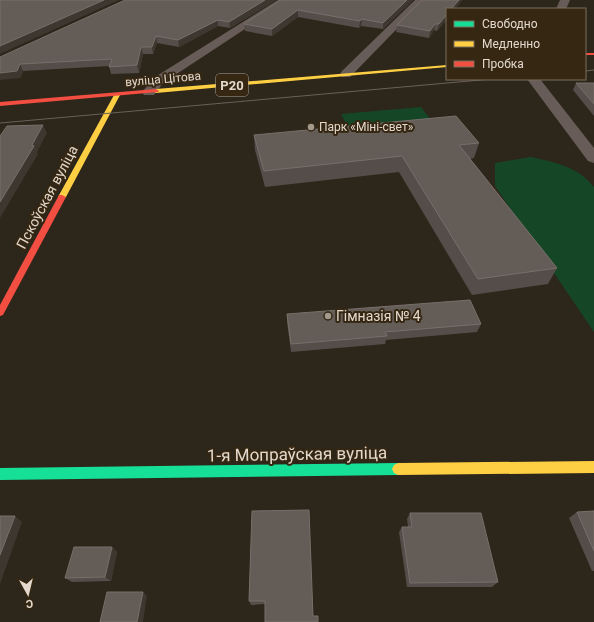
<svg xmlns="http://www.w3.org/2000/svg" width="594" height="622" font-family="Roboto,sans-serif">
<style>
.green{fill:#154727}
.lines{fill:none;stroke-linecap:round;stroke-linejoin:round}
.street{fill:#685c58;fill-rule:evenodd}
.fast{fill:#16e098;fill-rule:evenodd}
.slow{fill:#ffcf43;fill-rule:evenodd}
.jam{fill:#f24e42;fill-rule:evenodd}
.tram{stroke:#69605a;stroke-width:1}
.wall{fill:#554d49}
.shaded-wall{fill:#3e3730}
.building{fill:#645c57;stroke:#786f6a}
.poi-dot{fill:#a39a8e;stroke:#352712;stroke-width:1.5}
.labels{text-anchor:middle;stroke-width:4;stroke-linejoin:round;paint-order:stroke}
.far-street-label{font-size:12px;fill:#e3d9cd;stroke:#352712}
.far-poi-label{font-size:12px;fill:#e3d9cd;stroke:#352712;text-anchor:start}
.shield{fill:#352712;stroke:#afa495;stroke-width:1}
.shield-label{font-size:13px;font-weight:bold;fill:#e3d9cd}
.street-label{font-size:14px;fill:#e3d9cd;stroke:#352712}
.poi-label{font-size:14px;fill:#e3d9cd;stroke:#352712;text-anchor:start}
.near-street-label{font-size:17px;fill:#e3d9cd;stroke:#352712}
</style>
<rect width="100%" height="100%" fill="#2d261a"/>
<!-- green -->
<g class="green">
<path d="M421,107l17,22 -85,8 -12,-23z"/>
<path d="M531,157c24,5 47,10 63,30v145l-99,-146v-23z"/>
</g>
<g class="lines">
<!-- street -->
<g class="street">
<path d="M278,0h11l-126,83 -9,12h-10l-2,-3 13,-15z"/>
<path d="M415,0h10l-75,77h-8l-2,-3 2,-3z"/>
<path d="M560,0h10l-4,9h-10z"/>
<path d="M527,79h13l54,69v15l-6,-2z"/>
</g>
<!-- fast -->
<path class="fast" d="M398,463l4,2 2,4 -2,4 -4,2 -398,5v-12z"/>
<!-- slow -->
<g class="slow">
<path d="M447,65v2l-291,26 -3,-2 3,-2z"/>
<path d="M117,93l3,2 -54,102 -4,2h-3l-1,-2 56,-102z"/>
<path d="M594,461v12l-196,2 -4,-2 -2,-4 2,-4 4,-2z"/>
</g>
<!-- jam -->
<g class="jam">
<rect x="585" y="53" width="9" height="2"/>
<path d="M156,89l3,2 -1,1 -158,14v-4z"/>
<path d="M59,195h3l4,2 -63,118 -3,1v-11z"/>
</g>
<!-- tram -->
<g class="tram">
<path d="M585,71l9,-1"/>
<path d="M0,123l492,-44"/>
</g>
</g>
<!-- wall -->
<g class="wall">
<path d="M276,0l-46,28 -12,-2 -39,21 -22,-4 -4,11h-10l-4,19 -28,1 -2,-8 -86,5 -3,7 -20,-21z"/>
<path d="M281,0h132l-30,29 -22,-3 -2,2 -61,-11 -26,19 -27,-5 -1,-7z"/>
<path d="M422,0h40l-7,9h-8v10l-10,12 -3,-1 -5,8 -33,-6 1,-7z"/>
<path d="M576,83h18v33l-21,-26z"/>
<path d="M254,135l225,8 -5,15 -4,1 87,109 -9,16 -76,11 -73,-123 -134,15 -10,-37z"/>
<path d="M287,314l194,10 -4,8 -91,8 -1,4 -94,8 -4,-30z"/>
<path d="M252,511l61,105 5,6 -53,-18 -14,1 -2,-4z"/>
<path d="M594,511v60h-2l-23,-53 8,-6z"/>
<path d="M410,513l88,69 -6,5h-85l-8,-55 3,-5h6l-1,-8z"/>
<path d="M112,547l5,5 -6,29 -39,1 -7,-4z"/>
</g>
<!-- shaded-wall -->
<g class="shaded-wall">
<path d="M104,0h15l-119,54v-8z"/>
<path d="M265,0h11l-46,28 -1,-6z"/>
<path d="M407,0h6l-30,29v-6z"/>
<path d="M459,0h3l-7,9h-4z"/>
<path d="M298,10v7l-26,19v-7z"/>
<path d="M447,14v5l-10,12 2,-7z"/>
<path d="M362,19l-1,7 -2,2 1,-7z"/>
<path d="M218,20v6l-39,21 -1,-7z"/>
<path d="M435,24l-1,6 -5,8 1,-7z"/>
<path d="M156,36l1,7 -4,11 -1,-7z"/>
<path d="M141,47l2,7 -4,19 -2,-8z"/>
<path d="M20,64l3,7 -3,7 -20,2v-7z"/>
<path d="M43,125l4,8 -10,19 1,2 -38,64v-16l32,-57z"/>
<path d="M15,516l7,6 -22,62v-29z"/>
<path d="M112,547l5,5 -6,29 -6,-4z"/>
<path d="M143,592l4,4 -4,26h-6z"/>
</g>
<!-- building -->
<g class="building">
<path d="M0,0h104l-104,46z"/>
<path d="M125,0h140l-36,22 -11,-2 -40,20 -22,-4 -4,11h-11l-4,18 -28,2 3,-8 -92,5 -3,7 -17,2v-16z"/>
<path d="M281,0h126l-24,23 -21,-4 -2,2 -62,-11 -26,19 -28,-5z"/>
<path d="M422,0h37l-8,9h-4v5l-8,10h-4l-5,7 -33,-6z"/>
<path d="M576,83h18v21z"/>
<path d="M456,116l23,27 -20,2 98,123 -79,11 -76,-123 -138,15 -10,-36z"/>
<path d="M43,125l-11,20 2,1 -34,56v-66l7,-10z"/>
<path d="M470,300l11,24 -96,8 2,4 -96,8 -4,-30z"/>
<path d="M309,510l4,106h5v6h-53v-21h-16l3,-90z"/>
<path d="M594,511v40l-17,-39z"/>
<path d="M410,513h71l17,69 -88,1 -8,-56h10z"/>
<path d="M0,516h15l-15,39z"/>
<path d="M74,547h38l-7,30 -40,1z"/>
<path d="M107,592h36l-6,30h-37z"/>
</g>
<!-- markers -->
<g class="poi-dot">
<circle cx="311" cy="127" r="4"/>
<circle cx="328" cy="316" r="4"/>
</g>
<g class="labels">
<!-- far-street labels -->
<g class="far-street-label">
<text transform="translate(163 79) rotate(-5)" y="4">вуліца Цітова</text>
</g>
<!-- far-poi labels -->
<g class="far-poi-label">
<text x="319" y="131">Парк «Міні-свет»</text>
</g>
<!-- shield labels -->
<rect class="shield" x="216" y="74" width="32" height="22" rx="3"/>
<g class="shield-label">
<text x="232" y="90">Р20</text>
</g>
<!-- street labels -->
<g class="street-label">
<text transform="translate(47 197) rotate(-62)" y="5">Пскоўская вуліца</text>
</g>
<!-- poi labels -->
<g class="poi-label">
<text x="336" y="321">Гімназія № 4</text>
</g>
<!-- near-street labels -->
<g class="near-street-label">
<text transform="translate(297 454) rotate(-1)" y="6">1-я Мопраўская вуліца</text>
</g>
</g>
<!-- legend -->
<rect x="446" y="8" width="140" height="72" fill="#352712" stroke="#7b6e5d"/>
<rect x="454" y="21" width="20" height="6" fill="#16e098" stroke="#7b6e5d"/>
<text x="482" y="28" font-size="12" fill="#e3d9cd">Свободно</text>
<rect x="454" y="41" width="20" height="6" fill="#ffcf43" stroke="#7b6e5d"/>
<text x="482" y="48" font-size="12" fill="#e3d9cd">Медленно</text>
<rect x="454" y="61" width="20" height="6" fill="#f24e42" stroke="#7b6e5d"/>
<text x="482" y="68" font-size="12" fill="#e3d9cd">Пробка</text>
<!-- north arrow -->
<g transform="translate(28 594) rotate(172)" stroke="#352712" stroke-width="3" paint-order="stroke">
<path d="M0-3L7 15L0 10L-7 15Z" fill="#e3d9cd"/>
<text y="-6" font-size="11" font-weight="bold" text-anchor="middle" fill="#e3d9cd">С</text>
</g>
</svg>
